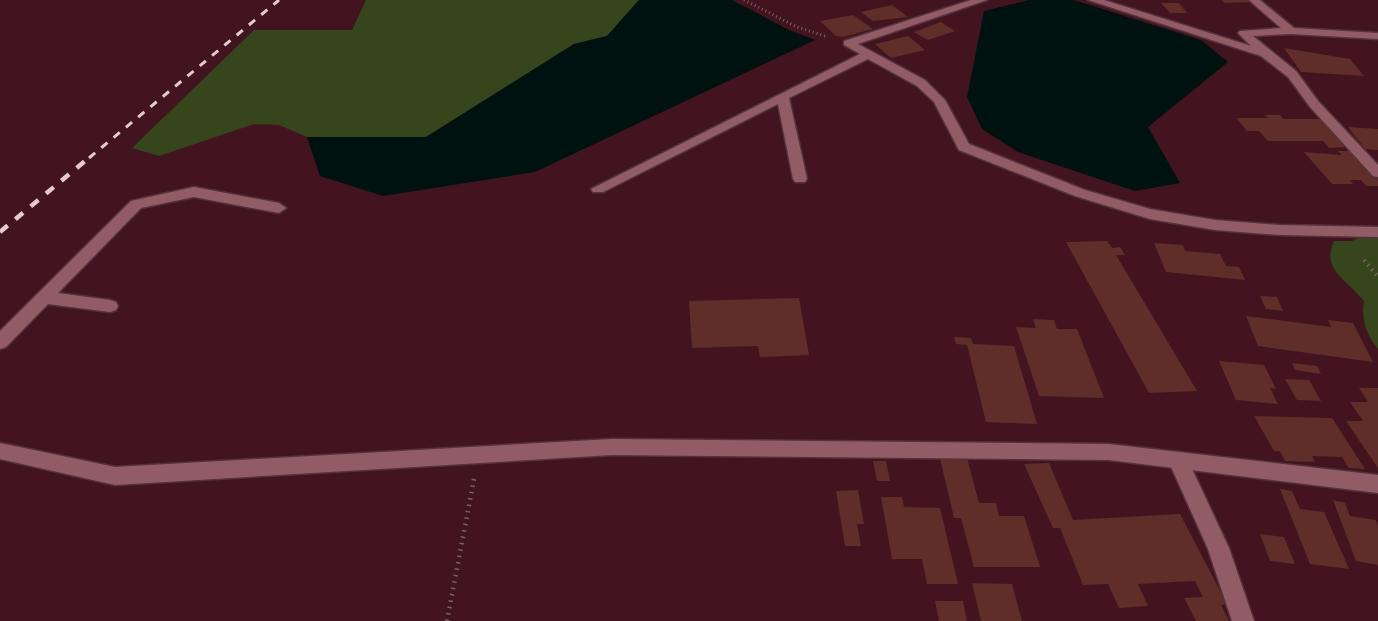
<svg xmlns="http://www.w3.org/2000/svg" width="1378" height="621" font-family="Montserrat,sans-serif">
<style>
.green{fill:#35451c}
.water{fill:#001210}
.building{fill:#5f2e29}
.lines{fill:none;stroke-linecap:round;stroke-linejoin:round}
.service-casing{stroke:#55323a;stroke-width:3}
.minor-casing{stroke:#55323a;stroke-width:3}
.path-far2{stroke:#835d66;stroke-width:3;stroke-dasharray:1 3;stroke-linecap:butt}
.path-far1{stroke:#835d66;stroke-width:4;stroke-dasharray:1.5 4.5;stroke-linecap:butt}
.path{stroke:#835d66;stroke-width:4.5;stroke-dasharray:1.5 5;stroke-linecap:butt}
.service{fill:#925c67;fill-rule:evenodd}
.minor{fill:#925c67;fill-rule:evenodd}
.rail-far1{stroke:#e6cacf;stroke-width:3;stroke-dasharray:8 8;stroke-linecap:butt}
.rail{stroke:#e6cacf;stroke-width:4.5;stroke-dasharray:10 10;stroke-linecap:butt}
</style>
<rect width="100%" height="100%" fill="#411420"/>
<!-- green -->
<g class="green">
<path d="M366,0h273l-32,36 -33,8 -148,93h-119l-28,-12 -25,-1 -95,32 -27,-8 122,-118h98z"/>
<path d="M1363,235h15v114c-12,-15 -17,-29 -14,-48 -15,-20 -44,-31 -30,-60h18z"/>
</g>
<!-- water -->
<g class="water">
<path d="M639,0h93l57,30 26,10 -280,132 -152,24 -63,-20 -13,-39h119l148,-93 33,-8z"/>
<path d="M1029,0h45l127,40 27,22 -80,65 32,56 -45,8 -117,-39 -36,-23 -15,-32 17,-86z"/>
</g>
<!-- building -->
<g class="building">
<path d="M1221,0h27l3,2 -26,1z"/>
<path d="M1161,3h18l8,10h-17z"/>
<path d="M892,5l16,12 -35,4 -12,-9z"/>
<path d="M853,15l20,14 -30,8 -7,-1 -16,-15z"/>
<path d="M941,22l14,9 -27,9 -14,-8z"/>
<path d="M908,36l17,14 -34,8 -16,-14z"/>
<path d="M1284,48l66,11 14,17 -63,-4z"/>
<path d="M1265,115h15l3,4h37l28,28 -19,1 -6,-7h-55l-9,-10h-12l-11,-13h32z"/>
<path d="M1348,127l30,2v21l-13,-1z"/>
<path d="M1338,151h14l26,28v7h-12l-5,-6h-11l3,4h-21l-28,-32 38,3z"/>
<path d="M1107,241l5,7 8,-1 5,8h-9l81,136 -48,2 -83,-151z"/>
<path d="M1154,243l29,2 2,6 35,3 6,12 13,1 6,13 -79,-8z"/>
<path d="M1260,296l17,1 6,14 -17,-2z"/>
<path d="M799,298l10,57 -49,2 -2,-11 -66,2 -3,-47z"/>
<path d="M1246,316l85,11 -3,-7 25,3 20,39 -115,-16z"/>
<path d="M1033,319l21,1 3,9h20l27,69 -65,-2 -23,-69 20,1z"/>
<path d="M954,337l17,1 2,6 41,2 23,78 -51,-2 -19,-77 -11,-1z"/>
<path d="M1219,361l45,4 12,24 -6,-1 8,16 -42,-4z"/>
<path d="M1292,363l25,3 4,8 -26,-4z"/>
<path d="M1285,379l24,1 12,21 -24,-1z"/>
<path d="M1359,388h19v80l-32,-47h17l-13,-19h18z"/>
<path d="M1254,416l78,2 33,51 -16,-1 -7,-11 -30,-1 3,6 -30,-1 -5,-10h-6z"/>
<path d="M940,458h27l12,45h17l3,13h25l16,51h-66l-13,-49h-7z"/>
<path d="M873,461h13l4,20h-13z"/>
<path d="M1049,463l24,57 107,-6 47,90 -6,1 8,16h-33l-12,-23 19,-1 -8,-16 -57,3 10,22 -29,2 -11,-24 -25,1 -23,-57h-7l-29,-64z"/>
<path d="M1280,489l12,2 8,18 24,3 25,57 -39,-5z"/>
<path d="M858,490l6,34h-7l4,22h-16l-9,-55z"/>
<path d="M881,497h21l2,10 36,1 18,76h-31l-5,-25h-30z"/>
<path d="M1333,500l12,3 5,13 26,4 2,6v39l-22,-4z"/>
<path d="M1260,534l24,3 11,27 -25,-3z"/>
<path d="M972,583l40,1 10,37h-41z"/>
<path d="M935,601h28l4,20h-28z"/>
</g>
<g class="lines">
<!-- service casing -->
<g class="service-casing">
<path id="service" d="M1178,452l7,2 44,94 25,73h-22l-24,-72 -40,-89 3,-6z"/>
</g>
<!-- minor casing -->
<g class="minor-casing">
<g id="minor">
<path d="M971,0h16l-129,44 67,36 20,20 24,44 116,46 65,19 65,11 65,5 98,2v10l-98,-2 -65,-5 -65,-11 -75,-23 -116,-46 -25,-48 -17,-16 -49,-27 -79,39 18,81 -2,3h-10l-2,-3 -15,-75 -175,88h-10l-2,-3 269,-135 -16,-9v-4z"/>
<path d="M1088,0h16l147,46 -13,-13 2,-2 41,-3 -32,-28h11l34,28 84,5v6l-87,-5 -38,2 43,35 22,30 60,64v12l-5,-1 -63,-69 -22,-30 -27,-21z"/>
<path d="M194,187l85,16 7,5 -7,5 -85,-16 -53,11 -83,85 52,7 6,2 2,4 -2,4 -6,2 -62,-8 -42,43 -6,2v-18l131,-130z"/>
<path d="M612,439l497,5 269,31v18l-269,-33 -497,-5 -497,30 -115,-26v-16l115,24z"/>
</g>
</g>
<!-- path-far2 -->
<path class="path-far2" d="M744,0l53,27 31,10"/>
<!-- path-far1 -->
<path class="path-far1" d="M1364,260l14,17"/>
<!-- path -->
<path class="path" d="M447,621l27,-142"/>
<!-- service -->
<use href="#service" class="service"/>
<!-- minor -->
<use href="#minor" class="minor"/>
<!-- rail-far1 -->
<path class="rail-far1" d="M89,158l190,-158"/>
<!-- rail -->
<path class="rail" d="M0,232l91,-76"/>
</g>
</svg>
